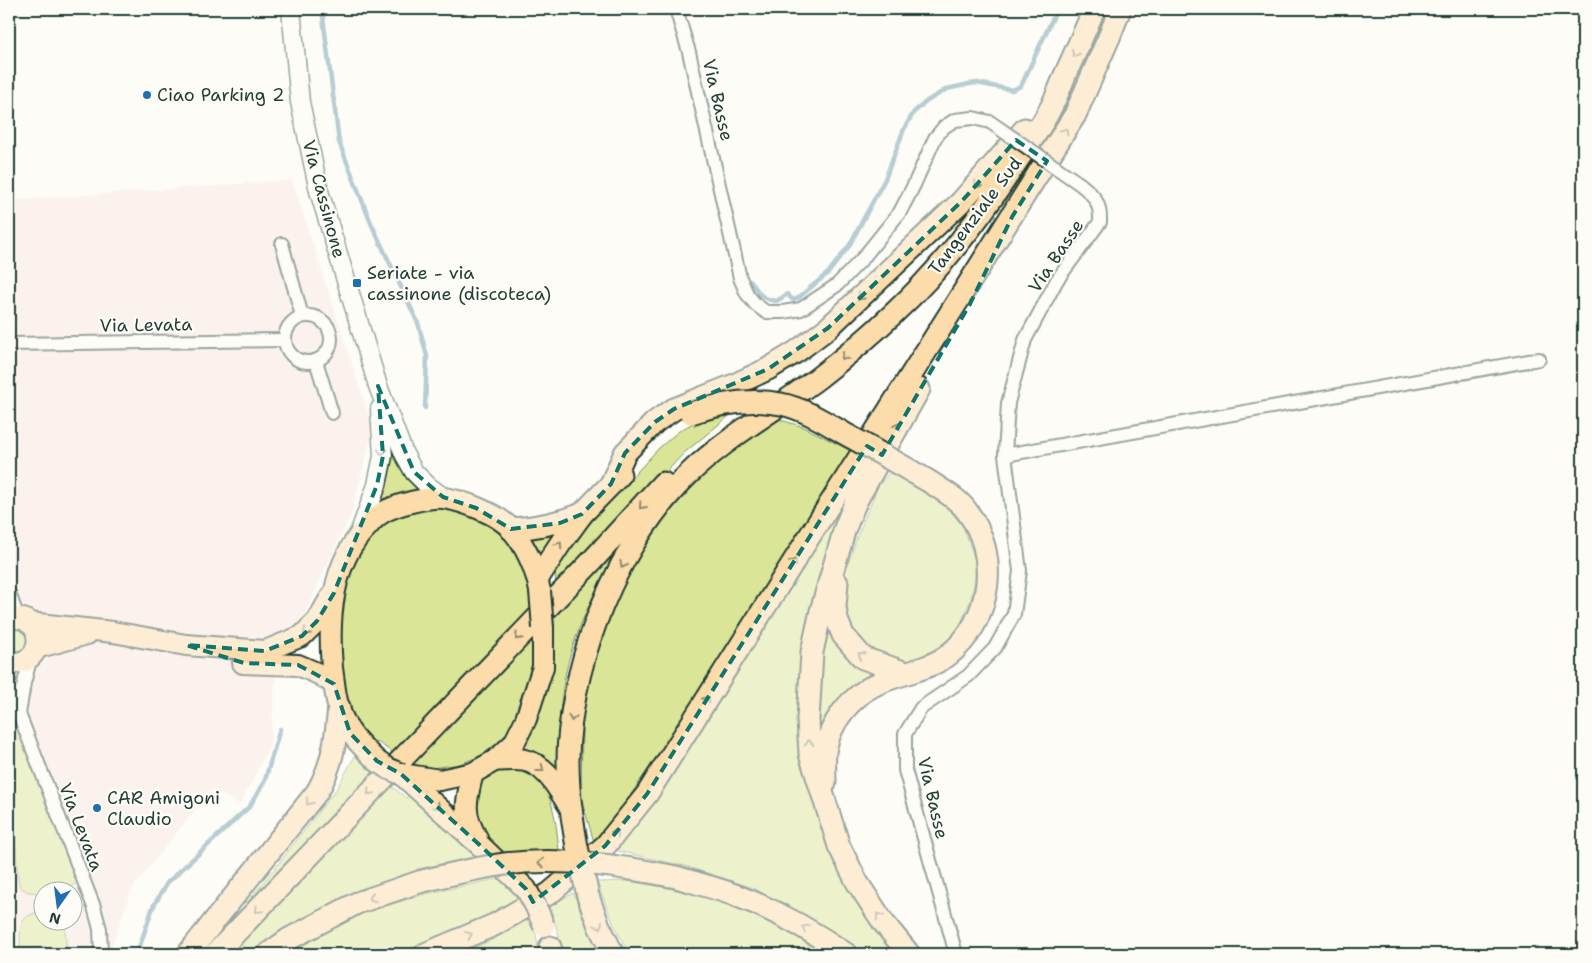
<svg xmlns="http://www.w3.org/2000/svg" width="1592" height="963" font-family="'Shantell Sans',sans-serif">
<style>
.built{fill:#f9e7e1;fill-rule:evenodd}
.green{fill:#dae598;stroke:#7c9166}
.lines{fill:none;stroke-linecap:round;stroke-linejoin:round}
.stream{stroke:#6296a5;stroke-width:4.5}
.minor-casing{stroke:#1f3d34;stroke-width:16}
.secondary-casing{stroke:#1f3d34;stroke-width:21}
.primary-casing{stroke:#1f3d34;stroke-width:24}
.trunk-casing{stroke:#1f3d34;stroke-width:25}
.minor{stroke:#fdfcf7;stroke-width:12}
.secondary{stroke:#fdfcf7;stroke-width:18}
.primary{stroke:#fddcac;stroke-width:20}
.trunk{stroke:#fddcac;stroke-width:21}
.minor-bridge-casing{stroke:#1f3d34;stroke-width:16;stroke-linecap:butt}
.primary-bridge-casing{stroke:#1f3d34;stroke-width:24;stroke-linecap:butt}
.trunk-bridge-casing{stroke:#1f3d34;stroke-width:25;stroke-linecap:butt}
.minor-bridge{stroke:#fdfcf7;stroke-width:12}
.primary-bridge{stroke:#fddcac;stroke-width:20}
.trunk-bridge{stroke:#fddcac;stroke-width:21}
.oneway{stroke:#8e8c70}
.oneway2{stroke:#8e9c96}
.marked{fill:none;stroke:#0f766e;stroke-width:4;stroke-dasharray:10 6;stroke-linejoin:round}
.poi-dot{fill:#1f6fb2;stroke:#fdfcf7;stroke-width:2}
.labels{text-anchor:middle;stroke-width:4.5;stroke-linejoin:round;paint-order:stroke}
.poi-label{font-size:18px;fill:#1f3d34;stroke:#fdfcf7;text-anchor:start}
.street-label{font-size:18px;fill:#1f3d34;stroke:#fdfcf7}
</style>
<rect width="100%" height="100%" fill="#fdfcf7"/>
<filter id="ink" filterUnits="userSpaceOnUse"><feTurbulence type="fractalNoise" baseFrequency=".02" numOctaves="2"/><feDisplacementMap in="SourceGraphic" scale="10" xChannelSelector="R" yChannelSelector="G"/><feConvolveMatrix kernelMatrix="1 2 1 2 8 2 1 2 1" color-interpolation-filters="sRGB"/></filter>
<g filter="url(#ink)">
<!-- built -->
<path class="built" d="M292,180l81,248 -21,84 -76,164 -6,69 -30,60 -28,-16 -81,101 -22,64h-100v-758l9,4zM42,890h30v30h-30z"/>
<!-- green -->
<g class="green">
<path d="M729,416l-45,37 -128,136 -1,-20 5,-13 99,-108 20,-17 14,-8 2,3 14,-6z"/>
<path d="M778,419l26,8 47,24 -146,234 -92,136 -19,21 -13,-44 1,-73 8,-63 38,-90 40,-58 47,-51z"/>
<path d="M394,454l15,24 14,13 -44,16z"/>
<path d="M890,472l40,20 19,17 15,19 11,32v21l-5,20 -12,29 -18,20 -24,13h-20l-27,-9 -28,-36v-33l16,-48 21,-51z"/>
<path d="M437,507c31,4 63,17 80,46 5,10 9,22 14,32l-3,2 4,23 -137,144 -19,-13 -3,3c-39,-43 -40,-114 -24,-167 2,-8 3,-19 8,-25 8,-13 22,-27 36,-34 13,-7 31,-8 44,-11z"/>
<path d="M833,517l8,6 -15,30 -18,76 -10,82 55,184 43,59h-31l-61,-39 -51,-27 -68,-22 -72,-16 28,-30 72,-108z"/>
<path d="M519,532c15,4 25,6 40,2l-19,33z"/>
<path d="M615,550c-15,32 -31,62 -42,96 -14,41 -15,87 -15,130l-41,-24c7,-11 14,-22 19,-34 16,-34 21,-73 17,-110z"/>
<path d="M829,619l53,57 -65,66 -4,-54z"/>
<path d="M9,625l22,7 -5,19 -15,2 -2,-1z"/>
<path d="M535,632l3,25 -25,72 -15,14 -18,13 -20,8 -29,4 -22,-5z"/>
<path d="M9,698l69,184 -13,8h-23l-1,3 -13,-1 -8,-5 -2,-9 -5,-72 -4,-10z"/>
<path d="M356,754l21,19 -172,181 71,-87 61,-79z"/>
<path d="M511,768c10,2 20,5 28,12 15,15 18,51 20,71l-55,3 -12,-8 -13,-12 -5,-45c11,-14 19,-18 37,-21z"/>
<path d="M388,783l18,15 3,-2 70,60 -62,13v4l-150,70 -14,11h-29z"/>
<path d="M502,878l17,23 -18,11 -105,42h-114l71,-38 72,-22z"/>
<path d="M627,881c34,6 69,11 102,22 37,13 70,33 104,51h-204l-15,-29 -17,-43z"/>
<path d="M573,893l28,61h-37l-14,-48z"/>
<path d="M42,911v9l20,1 3,7 2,26h-22v-7l-25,1c1,-23 -3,-31 22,-37z"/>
<path d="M527,920l9,14 3,20h-79l34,-15z"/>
</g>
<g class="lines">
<!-- stream -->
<g class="stream">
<path d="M322,9l17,133 32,81 47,100 9,33 -2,52"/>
<path d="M751,281c7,12 11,19 26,20l10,-7 6,6 5,-2 30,-25 21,-27 36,-67 19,-50 10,-17 13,-11 20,-12 22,-5 8,-1 35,7 9,-4 36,-77"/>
<path d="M137,954l16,-47 14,-24 83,-77 15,-26 15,-51"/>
</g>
<!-- minor casing -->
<g class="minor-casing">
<g id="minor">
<path d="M676,9l13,43 51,226 7,16 9,11 10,7h17l18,-3 36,-24 26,-27 20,-25 17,-21 14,-27 21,-47 9,-11 11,-7 18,-2 17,4"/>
<path d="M282,244l20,72"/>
<circle cx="308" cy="339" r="23"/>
<path d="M9,344l275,-4"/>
<path d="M316,361l16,52"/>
<path d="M1005,455l534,-96"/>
<path d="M9,593l9,25"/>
<path d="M9,681l10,33 5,-31 7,-26"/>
<path d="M19,714l75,193 6,22 1,25"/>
<path d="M956,954l-51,-184v-36l16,-26 47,-32 27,-28 19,-34 6,-43 -15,-116 3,-52 17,-63 32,-60 43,-58c1,-19 -6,-27 -20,-38"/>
</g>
</g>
<!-- secondary casing -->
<g class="secondary-casing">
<g id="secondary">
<path d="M291,9l9,93 19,89 59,195 26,68 10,18 14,14 15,11"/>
<path d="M359,534l18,-49 6,-29 -3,-47"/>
</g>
</g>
<!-- primary casing -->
<g class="primary-casing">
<g id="primary">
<path d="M9,619c37,-9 39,50 0,43"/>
<path d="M29,623l84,9 73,13 79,6 37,-15 15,-15 14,-24"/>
<path d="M36,648l51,-14"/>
<path d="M243,663l55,2 21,9 15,10"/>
<path d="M377,761c-9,-9 -19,-18 -26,-28 -5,-7 -9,-16 -12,-24 -4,-13 -5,-28 -7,-41 -4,-49 -1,-106 36,-142 4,-5 9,-10 14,-13 12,-8 48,-17 62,-15 19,3 55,16 68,32 14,16 24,40 28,61"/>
<path d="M473,773c-7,27 -11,40 4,65"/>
<path d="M401,774l39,6 33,-7 23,-13 18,-17 12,-24 17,-52v-39"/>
<path d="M401,774l82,74 43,41"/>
</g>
</g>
<!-- trunk casing -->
<g class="trunk-casing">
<g id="trunk">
<path d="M611,484l14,-31 30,-31 19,-13 60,-24 34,-16 28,-17 32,-24 134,-127 63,-72"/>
<path d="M511,529c26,-1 47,-6 71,-15"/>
<path d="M538,578l22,-34 22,-30 38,-39"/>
<path d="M837,583l-2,24 2,13 6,15 20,23 43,15"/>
<path d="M496,760c9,0 19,-1 27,0 23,4 35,28 46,45"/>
<path d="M825,783c0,-10 -1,-21 0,-31 3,-21 16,-42 32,-55 25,-23 63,-22 90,-41 45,-34 54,-102 19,-146 -9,-12 -24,-20 -36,-28"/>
<path d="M577,847c-7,-39 -12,-79 -7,-119 11,-93 56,-198 126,-261 38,-34 82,-59 122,-89 26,-20 51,-41 75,-64 49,-45 88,-97 124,-153 10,-15 22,-31 31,-48 7,-12 12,-25 17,-38 10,-22 20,-44 29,-66"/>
<path d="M676,877c20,6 40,11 59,18 40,15 76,35 111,59"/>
<path d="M588,896l11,30 14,28"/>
<path d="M550,947l2,7"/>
<path d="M188,954l129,-162c16,-27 19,-54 22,-85"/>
<path d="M215,954l375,-391 73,-80"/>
<path d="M268,954l21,-15 68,-36 62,-21"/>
<path d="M425,954l69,-29 56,-32 55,-47 42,-52 428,-679 35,-80 10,-26"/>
<path d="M909,954l-26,-32 -26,-40 -18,-36 -29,-92 -2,-34 4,-68 9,-41 24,-83 11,-27 63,-112"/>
</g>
</g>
<!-- minor -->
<use href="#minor" class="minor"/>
<!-- secondary -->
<use href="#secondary" class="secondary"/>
<!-- primary -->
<use href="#primary" class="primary"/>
<!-- trunk -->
<use href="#trunk" class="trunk"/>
<!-- minor-bridge casing -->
<g class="minor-bridge-casing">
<path id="minor-bridge" d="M990,122l90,62"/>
</g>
<!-- primary-bridge casing -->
<g class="primary-bridge-casing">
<g id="primary-bridge">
<path d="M540,591l3,37"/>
<path d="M377,761l10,7 14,6"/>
<path d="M526,889l10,18 8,19"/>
</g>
</g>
<!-- trunk-bridge casing -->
<g class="trunk-bridge-casing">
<g id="trunk-bridge">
<path d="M691,413c29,-10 60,-15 90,-9 24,5 45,19 66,31 28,15 55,31 83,47"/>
<path d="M577,847l11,49"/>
<path d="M419,882c28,-7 57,-14 86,-18 57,-7 115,2 171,13"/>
</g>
</g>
<!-- minor-bridge -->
<use href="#minor-bridge" class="minor-bridge"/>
<!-- primary-bridge -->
<use href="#primary-bridge" class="primary-bridge"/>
<!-- trunk-bridge -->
<use href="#trunk-bridge" class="trunk-bridge"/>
</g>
<!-- one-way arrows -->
<defs><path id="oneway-chevron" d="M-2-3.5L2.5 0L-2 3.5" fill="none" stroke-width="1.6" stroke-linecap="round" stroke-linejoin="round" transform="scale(1.25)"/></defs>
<g class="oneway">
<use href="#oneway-chevron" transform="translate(1075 54) rotate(114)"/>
<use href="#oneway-chevron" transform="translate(1065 131) rotate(-58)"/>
<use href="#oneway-chevron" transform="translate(977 185) rotate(131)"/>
<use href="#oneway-chevron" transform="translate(860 297) rotate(137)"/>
<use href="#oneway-chevron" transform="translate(844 357) rotate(141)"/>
<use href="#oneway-chevron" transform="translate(898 426) rotate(-61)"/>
<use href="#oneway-chevron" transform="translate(642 506) rotate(132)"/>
<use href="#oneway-chevron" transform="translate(559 545) rotate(-56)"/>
<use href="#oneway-chevron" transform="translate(794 562) rotate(-58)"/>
<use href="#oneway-chevron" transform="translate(623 565) rotate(118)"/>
<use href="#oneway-chevron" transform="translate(306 632) rotate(138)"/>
<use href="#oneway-chevron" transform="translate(518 637) rotate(134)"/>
<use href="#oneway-chevron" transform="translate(861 655) rotate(-141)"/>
<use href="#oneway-chevron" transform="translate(707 699) rotate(-58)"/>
<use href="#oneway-chevron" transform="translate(572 718) rotate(100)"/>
<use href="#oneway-chevron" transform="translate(809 743) rotate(-93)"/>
<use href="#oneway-chevron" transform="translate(541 769) rotate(38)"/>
<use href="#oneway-chevron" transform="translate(370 792) rotate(134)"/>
<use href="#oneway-chevron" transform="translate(309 802) rotate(128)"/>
<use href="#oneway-chevron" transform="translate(437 806) rotate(42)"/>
<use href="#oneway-chevron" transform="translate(616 833) rotate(-51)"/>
<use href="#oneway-chevron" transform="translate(541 863) rotate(179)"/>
<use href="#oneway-chevron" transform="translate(372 898) rotate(162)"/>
<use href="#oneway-chevron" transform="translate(258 910) rotate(134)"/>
<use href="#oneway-chevron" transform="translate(879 916) rotate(-123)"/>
<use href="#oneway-chevron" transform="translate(599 926) rotate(67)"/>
<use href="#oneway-chevron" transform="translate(805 928) rotate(-150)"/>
<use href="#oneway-chevron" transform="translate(469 935) rotate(-23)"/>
</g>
<use class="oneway2" href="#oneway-chevron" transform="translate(382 452) rotate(93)"/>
</g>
<!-- marked area -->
<path d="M0 0H1592V963H0ZM1016,140l31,21 -35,56 -42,87 -88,151 -15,-9 -220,348 -42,52 -72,56 -7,-13 -43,-41 -82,-74 -24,-13 -27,-28 -16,-49 -36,-19 -54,-2 -58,-18 79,6 37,-15 15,-15 17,-28 43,-108 6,-29 -5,-70 36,86 29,25 33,11 35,21 49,-6 22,-9 29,-30 14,-31 30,-31 19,-13 94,-40 60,-41 134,-127z" fill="#fdfcf7" fill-opacity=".55" fill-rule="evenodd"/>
<path class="marked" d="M1016,140l31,21 -35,56 -42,87 -88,151 -15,-9 -220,348 -42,52 -72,56 -7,-13 -43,-41 -82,-74 -24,-13 -27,-28 -16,-49 -36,-19 -54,-2 -58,-18 79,6 37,-15 15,-15 17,-28 43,-108 6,-29 -5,-70 36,86 29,25 33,11 35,21 49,-6 22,-9 29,-30 14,-31 30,-31 19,-13 94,-40 60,-41 134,-127z"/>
<!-- markers -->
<g class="poi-dot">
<circle cx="147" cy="95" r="5"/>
<rect x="352" y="278" width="10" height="10" rx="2.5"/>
<circle cx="97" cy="808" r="5"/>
</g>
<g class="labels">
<!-- poi labels -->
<g class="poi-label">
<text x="157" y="101">Ciao Parking 2</text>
<text x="367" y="279">Seriate - via<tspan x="367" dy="21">cassinone (discoteca)</tspan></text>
<text x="107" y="804">CAR Amigoni<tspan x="107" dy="21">Claudio</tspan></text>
</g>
<!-- street labels -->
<g class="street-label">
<text transform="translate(718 100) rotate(77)" y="6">Via Basse</text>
<text transform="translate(324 199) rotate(75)" y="6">Via Cassinone</text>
<text transform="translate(975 216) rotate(-53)" y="6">Tangenziale Sud</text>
<text transform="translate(1056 256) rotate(-56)" y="6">Via Basse</text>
<text transform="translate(146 325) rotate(-1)" y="6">Via Levata</text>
<text transform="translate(933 798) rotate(77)" y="6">Via Basse</text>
<text transform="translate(81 827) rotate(69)" y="6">Via Levata</text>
</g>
</g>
<!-- margin -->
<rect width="1592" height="963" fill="none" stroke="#fdfcf7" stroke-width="30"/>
<rect x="15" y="15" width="1562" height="933" fill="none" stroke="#1f3d34" stroke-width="2" filter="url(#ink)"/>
<!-- north arrow -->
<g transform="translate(58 906) rotate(194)"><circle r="24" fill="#fdfcf7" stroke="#a4b0a9"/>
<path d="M0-4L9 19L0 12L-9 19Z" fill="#1f6fb2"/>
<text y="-8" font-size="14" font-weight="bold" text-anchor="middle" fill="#1f3d34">N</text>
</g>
</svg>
